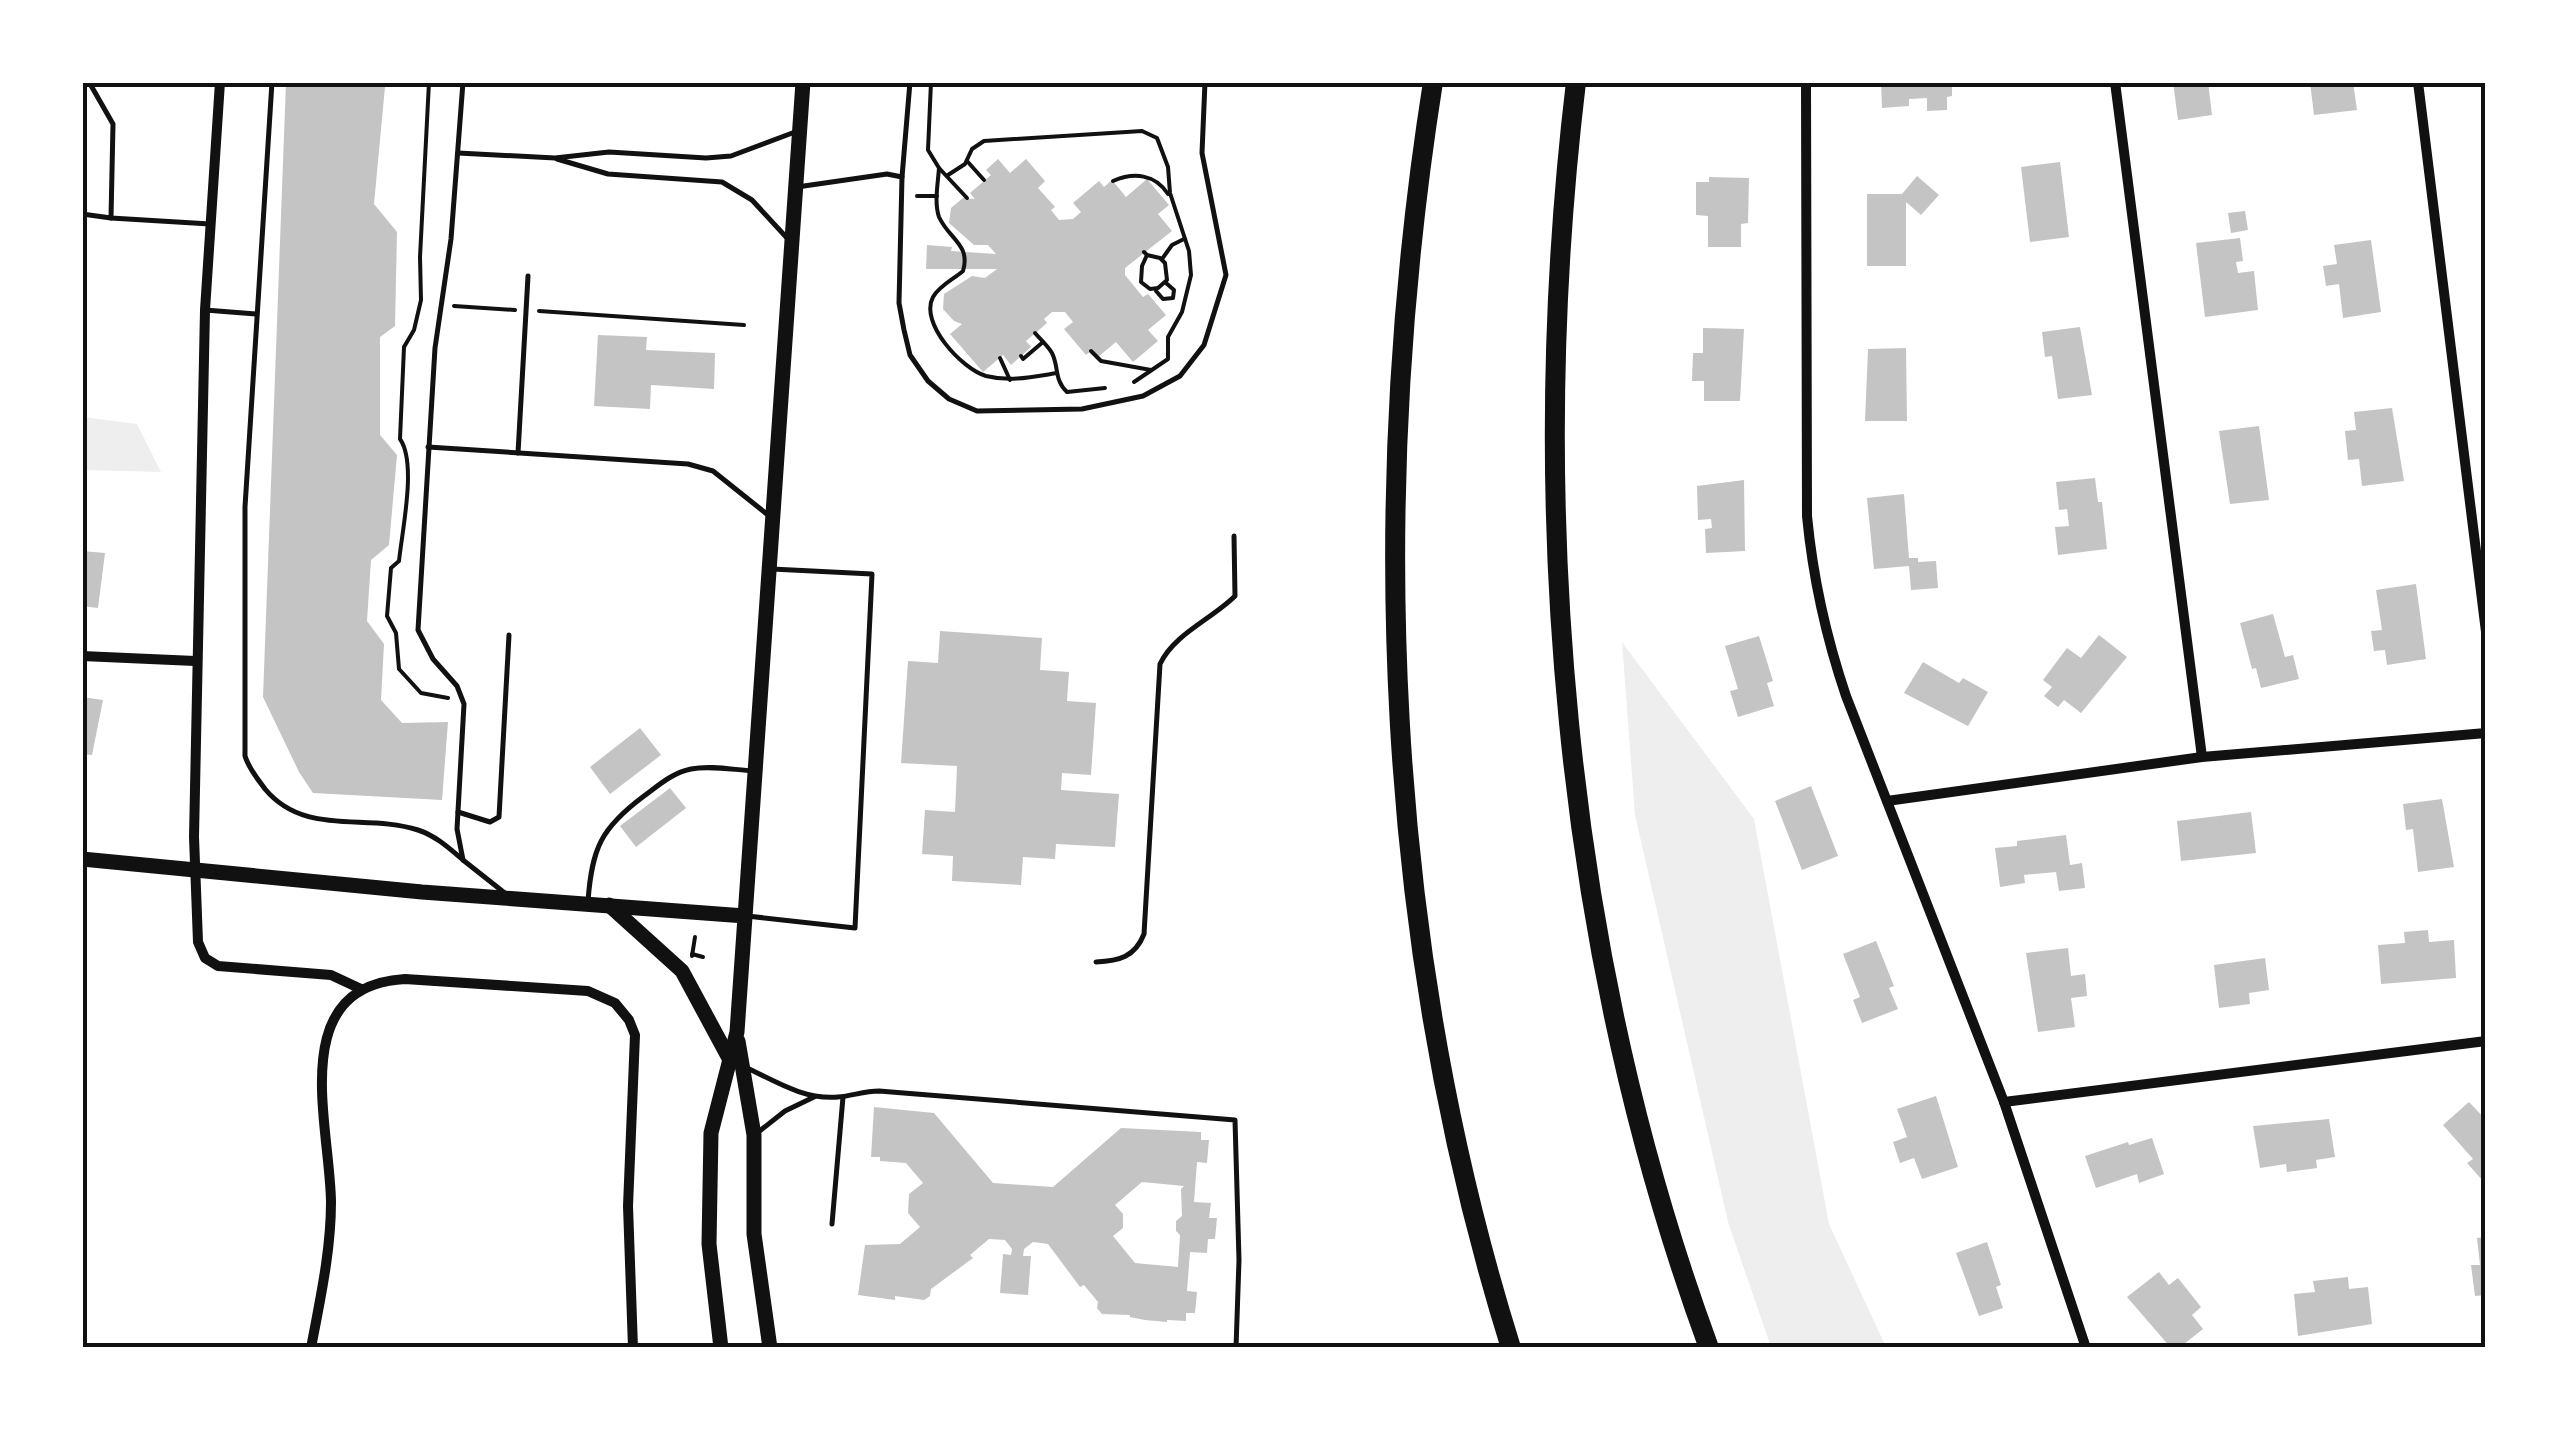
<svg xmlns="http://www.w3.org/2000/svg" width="2568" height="1430" font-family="Mulish,sans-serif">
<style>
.green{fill:#eee}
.building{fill:#c4c4c4;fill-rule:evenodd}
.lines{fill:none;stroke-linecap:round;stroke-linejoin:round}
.path{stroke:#111;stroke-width:4}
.service{stroke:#111;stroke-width:5}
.minor{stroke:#111;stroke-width:10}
.secondary{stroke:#111;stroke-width:15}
.motorway{stroke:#111;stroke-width:20}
.neatline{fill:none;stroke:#111;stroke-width:4}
</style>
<rect width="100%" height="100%" fill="#fff"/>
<!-- green -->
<g class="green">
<path d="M83,417l54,7 24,48 -78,-2z"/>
<path d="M1622,642l132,177 75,405 57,123h-115l-43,-125 -93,-407z"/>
</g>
<!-- building -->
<g class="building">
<path d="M286,82h103l-4,5 -11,117 23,28 -2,94 -15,11v98l17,20 -8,90 -18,15 -4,61 17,23 -3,56 21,23 46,-1 -6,78 -129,-7 -14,-21 -36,-75z"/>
<path d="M1881,82h71v14l-5,1v13l-20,1v-13l-18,1v7l-27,2z"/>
<path d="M2173,82h35l4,33 -34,5z"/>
<path d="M2310,82h43l4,28 -43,5z"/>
<path d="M998,159l12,14 16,-14 19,22 -7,7 17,19 -4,3 8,10 14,-1 8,-7 -8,-9 26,-22 5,6 8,-7 14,17 21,-18 22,26 -11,9 14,17 -47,37v7l18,22 5,-3 18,21 -18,15 10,11 -25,21 -17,-20 -18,15 -6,-7 -6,5 -22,-26 9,-7 -8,-10h-13l-8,7 3,4 -21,18 5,6 -20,18 -8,-10 -20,17 -33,-38 12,-10 -8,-3 -11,-12 1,-15 28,-18 13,2 12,-9h-71l1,-24 25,2 -1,4 45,3 -8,-9h-14l-25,-22 2,-15 12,-10 12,1 -5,-6 21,-18 -5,-5z"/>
<path d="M2060,162l9,75 -39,5 -9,-75z"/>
<path d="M1917,176l22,19 -18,20 -15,-13v64h-39v-72h35z"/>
<path d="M1709,177l40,1 -1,45 -7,1v23h-33v-31l-12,-1v-33h13z"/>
<path d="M2245,211l3,19 -17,3 -3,-20z"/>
<path d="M2240,238l3,23 -7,1 2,11 16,-2 4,39 -53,7 -9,-74z"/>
<path d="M2371,240l10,72 -38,6 -4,-34 -13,2 -3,-20 14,-2 -3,-19z"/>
<path d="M2080,327l12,68 -34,4 -6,-43 -7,1 -3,-25z"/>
<path d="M1703,328l41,1 -4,72h-36v-20h-12l1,-28h10z"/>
<path d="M598,335l49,2 -1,13 69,3 -1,36 -63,-4 -1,24 -56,-3z"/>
<path d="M1906,348l1,73h-42l3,-72z"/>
<path d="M2392,408l12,73 -42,5 -3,-27 -11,1 -3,-29 11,-1 -2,-18z"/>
<path d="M2259,426l10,74 -39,4 -11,-73z"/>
<path d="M2095,478l3,24h4l5,47 -49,6 -3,-28 14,-1 -2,-17 -8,1 -3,-28z"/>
<path d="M1744,480l1,71 -39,2 -1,-24 7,-1 -1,-9 -13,1 -1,-34z"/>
<path d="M1904,494l5,64h9v4l18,-1 2,27 -27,2 -2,-24 -35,3 -7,-71z"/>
<path d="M82,551l23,2 -7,55 -16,-2z"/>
<path d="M2416,584l10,75 -39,6 -2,-15 -11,1 -3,-20 11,-1 -6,-40z"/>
<path d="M2273,614l12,43 8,-2 6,24 -38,9 -5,-20 -4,1 -12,-46z"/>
<path d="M940,631l102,7 -2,32 29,2 -2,29 29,2 -5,72 -29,-2 -1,17 58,4 -4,53 -59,-3 -1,15 -32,-2 -2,28 -69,-4 1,-25 -31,-2 3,-44 30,2 2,-46 -56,-3 7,-102 30,2z"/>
<path d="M2099,635l28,22 -46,56 -17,-13 -6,7 -14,-11 8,-9 -9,-7 24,-32 14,10z"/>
<path d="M1759,636l14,45 -6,2 7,23 -36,11 -8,-26 8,-2 -13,-43z"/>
<path d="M1923,662l36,21 4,-5 25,14 -20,34 -64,-33z"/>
<path d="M82,697l21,3 -11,55 -10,-1z"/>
<path d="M640,728l21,27 -51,39 -20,-27z"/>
<path d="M1811,786l27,70 -36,14 -27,-69z"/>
<path d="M670,788l16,20 -50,39 -16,-21z"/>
<path d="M2442,799l12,68 -36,5 -5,-43 -7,1 -3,-26z"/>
<path d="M2251,812l5,41 -75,8 -4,-40z"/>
<path d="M2066,835l4,30 12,-2 3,25 -26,3 -3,-19 -32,3 1,8 -25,4 -5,-39 22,-2v-5z"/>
<path d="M2428,930l1,12 25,-2 2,38 -75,6 -3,-39 27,-2 -1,-11z"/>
<path d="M1876,941l18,45 -5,2 9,21 -36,14 -9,-23 7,-3 -17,-43z"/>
<path d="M2068,948l3,28 14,-2 2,22 -16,2 4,29 -37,5 -12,-79z"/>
<path d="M2265,958l4,32 -20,3 1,11 -31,4 -5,-43z"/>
<path d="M1936,1096l22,71 -36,12 -8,-21 -14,5 -7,-21 14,-5 -10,-28z"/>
<path d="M2469,1102l17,18v58l-3,3 -16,-18 6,-4 -30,-34z"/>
<path d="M874,1107l60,6 59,70 60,4 68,-59 80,4v8h8l-2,23 -10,-1 -3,40 17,1 -2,15h8l-2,21h-7l-1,14 -17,-1 -3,39 10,1 -2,21h-9v8l-19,-1v2l-22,-2 -15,-3v-2l-28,-1 -5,-6 1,-6 -14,-17 -4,2 -32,-43 -15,-2 -9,7 -1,7h8l-3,39 -28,-2 3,-39 8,1 1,-6 -7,-9 -16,-1 -19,16 3,3 -42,31 -1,7 -6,4 -29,-4v4l-37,-5 7,-50 35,-1 20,-17 -12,-14 1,-19 14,-11 -17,-20 -26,-2v-4h-9zM1142,1182l42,4 -3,3 1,27 -6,5v10l4,4 -2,32 -43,-4 -22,-27 10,-8v-14l-8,-9z"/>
<path d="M2329,1119l6,38 -19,3 1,8 -30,4 -1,-8 -26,4 -7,-42z"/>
<path d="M2152,1138l12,36 -25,9 -2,-9 -41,14 -11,-32 43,-14 1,3z"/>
<path d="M2486,1237v58l-11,1 -4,-31h9l-3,-27z"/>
<path d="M1987,1242l14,43 -5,2 7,21 -24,8 -23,-63z"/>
<path d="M2159,1272l10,13 9,-7 23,29 -9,8 11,14 -24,19h-8l-44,-51z"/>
<path d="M2348,1277l1,12 19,-2 4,37 -74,12 -4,-42 21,-2 -2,-11z"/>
</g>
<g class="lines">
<!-- path -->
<g class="path">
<path d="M429,82l-9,175 1,43 -7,30 -10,17 -4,92c17,24 2,92 -1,122l-8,7 -4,48 9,17 3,36 22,24 27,5"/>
<path d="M931,82l-3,68 11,18 28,30"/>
<path d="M967,161l17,19"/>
<path d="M939,168c-1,15 -5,35 0,49 10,22 32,28 24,54 -9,8 -23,14 -30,26 -14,26 29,72 53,79 24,6 46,1 71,-3"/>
<path d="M948,175l17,-11 7,-15 12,-8 158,-10 15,7 11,29 2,26 19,58 2,24 -9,37 -14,25v22l-34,23"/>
<path d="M1113,181c21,-9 42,-7 55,13"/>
<path d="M917,196h20"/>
<path d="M1144,252l3,3 13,3 5,5 2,17 -9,8 -8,1 -9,-7 1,-16 5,-11"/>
<path d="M1162,259l10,-14 12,-6"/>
<path d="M1156,291l7,8 10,-1 1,-8 -8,-7"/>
<path d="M454,306l61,4"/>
<path d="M539,311l205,14"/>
<path d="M1035,333c5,6 13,13 17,20 7,14 2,27 15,39l38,-4"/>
<path d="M1091,351l10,10 50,9"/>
<path d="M1021,356l2,3 20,-17"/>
<path d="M1000,358l10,22"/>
<path d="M692,954l11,3"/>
<path d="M692,956l3,-19"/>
</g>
<!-- service -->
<g class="service">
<path d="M89,82l24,42 -2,94 99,6"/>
<path d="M272,82l-27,425v249c4,13 12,22 20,33 40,48 100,24 153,41 18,6 31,18 45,30"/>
<path d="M463,82l-12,157 -16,109 -17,282 15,29 24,27 7,18 -7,125 6,31 43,34"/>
<path d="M910,82l-8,95 -3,126 5,27 6,25 18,26 21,18 28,12 105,-2 61,-13 37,-20 24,-31 22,-70 -24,-122 3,-71"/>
<path d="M458,153l97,5 54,-6 97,6 25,-2 64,-24"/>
<path d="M557,159l51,15 114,8 30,18 35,38"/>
<path d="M797,187l90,-13 15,3"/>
<path d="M82,214l29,4"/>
<path d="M205,310l51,4"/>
<path d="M428,447l260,17 25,7 55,44"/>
<path d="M518,453l10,-177"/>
<path d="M458,812l32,10 9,-5 10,-182"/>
<path d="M588,901c4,-53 13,-73 56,-105 15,-11 28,-23 47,-27 20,-4 43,1 63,2"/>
<path d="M747,916l108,12 17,-354 -100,-5"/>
<path d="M1096,962c23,-1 39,-5 48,-28l16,-270c14,-30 52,-45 75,-68l-1,-60"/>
<path d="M745,1067c30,14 59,33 93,30 14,-1 26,-6 41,-6l356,29 4,140 -3,88"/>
<path d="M757,1133l28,-22 29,-14"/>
<path d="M832,1224l11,-127"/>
</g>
<!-- minor -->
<g class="minor">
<path d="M220,82l-15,228 -11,527 4,105 7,16 13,8 113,9 30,14"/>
<path d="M1806,82l1,434c6,63 19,121 39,180l158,406 82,246"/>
<path d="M2115,82l87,675"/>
<path d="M2418,82l68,550"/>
<path d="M82,656l113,5"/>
<path d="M1887,801l315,-44 284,-24"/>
<path d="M2004,1102l482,-61"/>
<path d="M311,1348c9,-48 20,-97 20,-146 -1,-78 -46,-216 74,-223l183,12 27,12 14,17 6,15 -7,171 5,142"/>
</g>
<!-- secondary -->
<g class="secondary">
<path d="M82,859l340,33 323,24"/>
<path d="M609,905l73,66 48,89"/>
<path d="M738,1041l16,94v99l16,114"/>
<path d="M721,1348l-12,-104 2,-111 26,-101 66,-950"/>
</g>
<!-- motorway -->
<g class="motorway">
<path d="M1433,82c-66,418 -49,860 78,1266"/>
<path d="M1576,82c-50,418 -13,869 133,1266"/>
</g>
</g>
<!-- border -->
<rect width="2568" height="1430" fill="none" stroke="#ffffff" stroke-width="170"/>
<rect x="85" y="85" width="2398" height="1260" class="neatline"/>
</svg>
